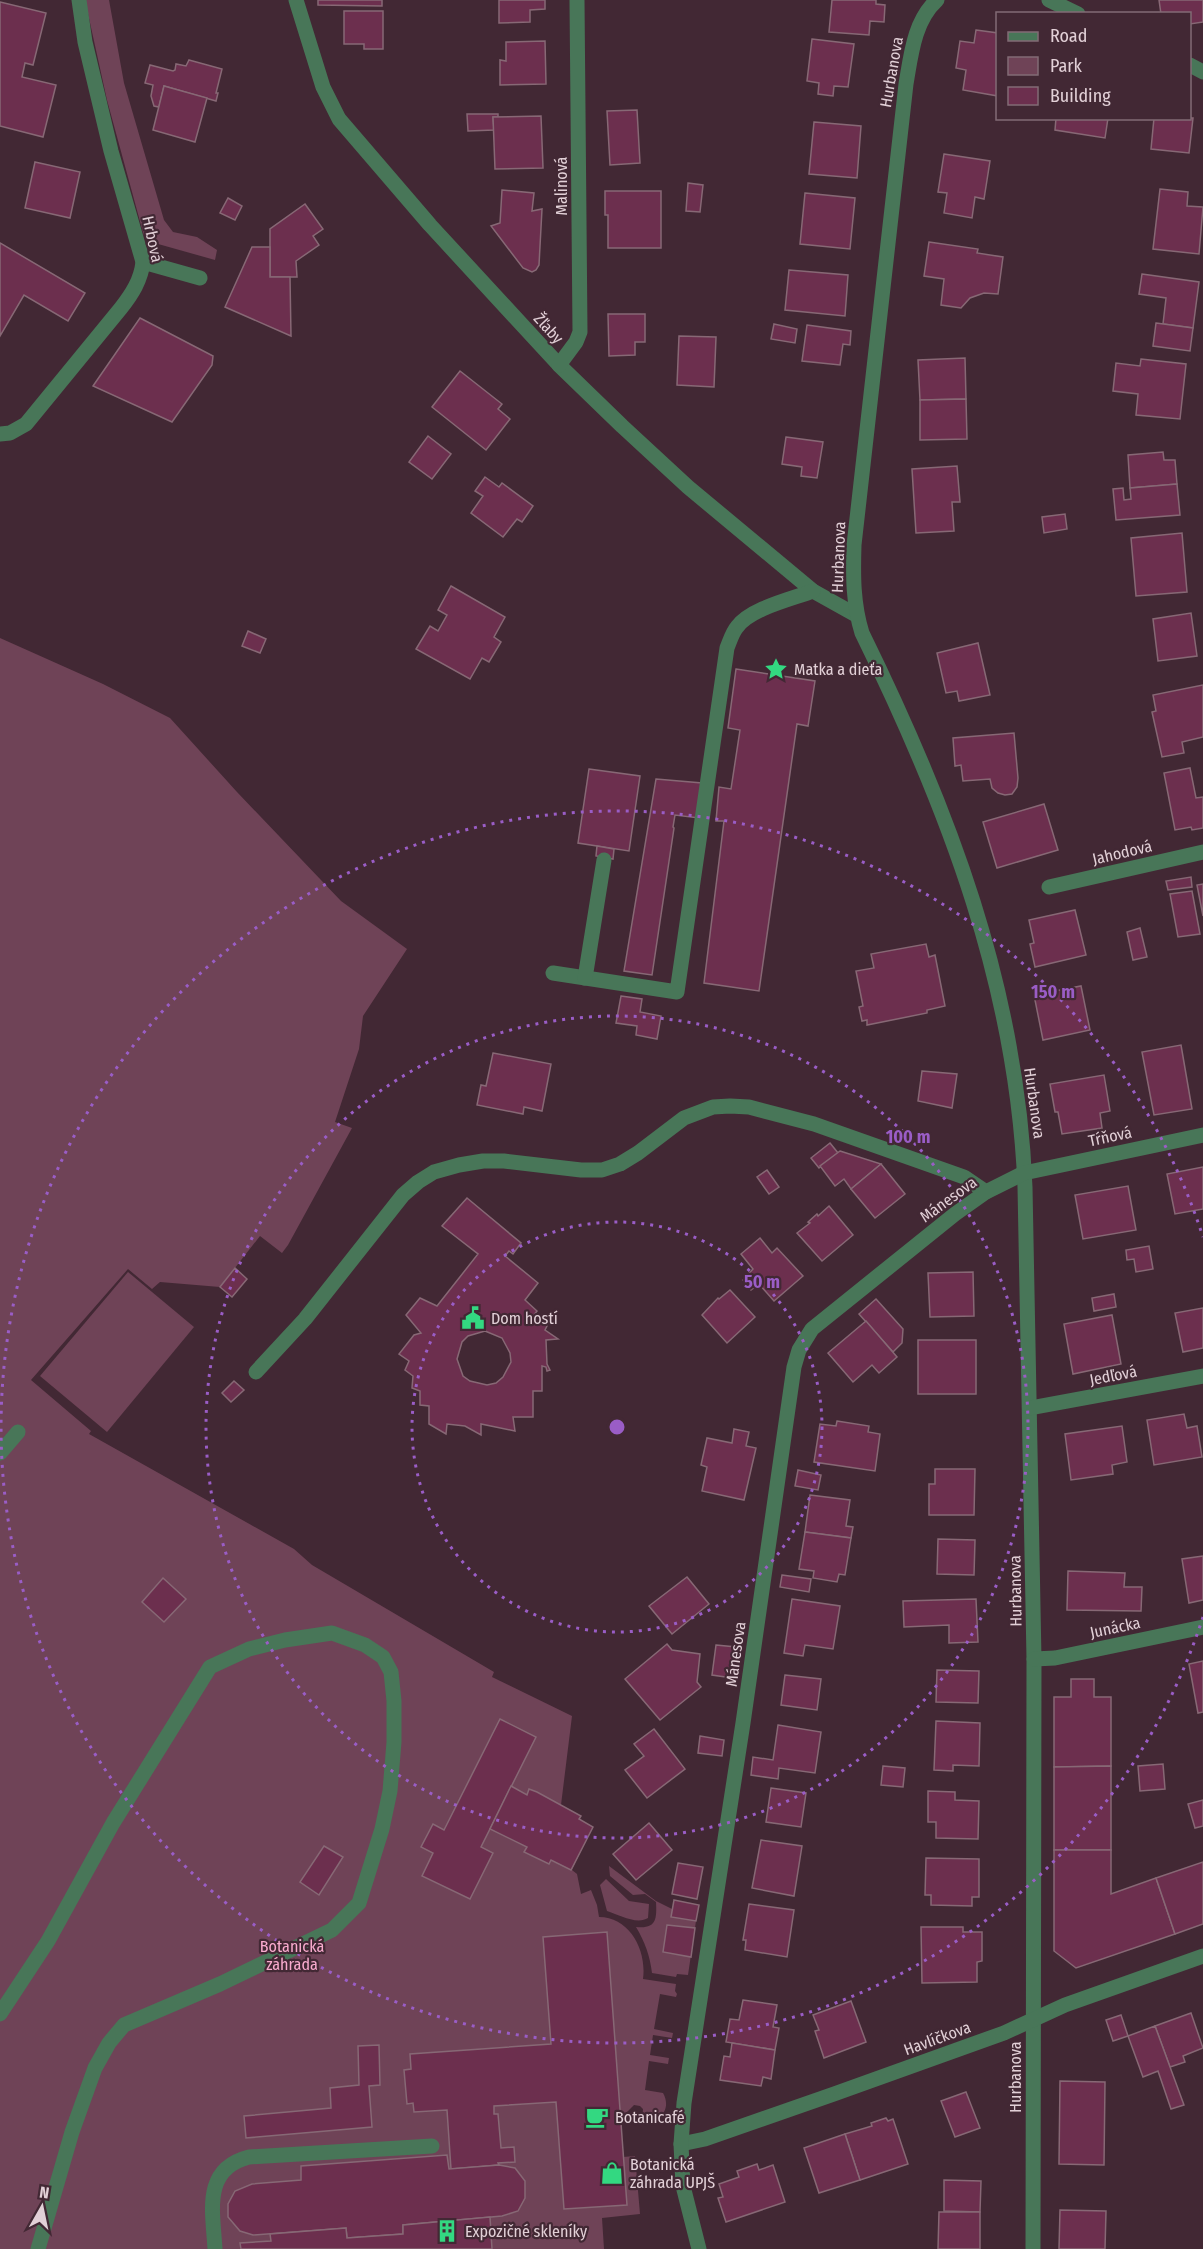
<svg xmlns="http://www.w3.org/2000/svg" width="1203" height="2249" font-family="'Fira Sans Condensed',sans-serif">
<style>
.green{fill:#6f4357}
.building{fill:#6c2f4e;stroke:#876875;stroke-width:1.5;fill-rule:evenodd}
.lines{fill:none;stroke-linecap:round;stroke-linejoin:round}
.minor{stroke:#487658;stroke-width:15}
.ring{fill:none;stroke:#9a5dc6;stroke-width:3;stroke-dasharray:3 6}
.labels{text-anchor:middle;stroke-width:4.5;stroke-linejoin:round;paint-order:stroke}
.street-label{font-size:16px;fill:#e2d0d7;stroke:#422834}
.poi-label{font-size:16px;fill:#e2d0d7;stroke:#422834;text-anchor:start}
.park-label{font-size:16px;fill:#f9abce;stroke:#422834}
.centre{fill:#9a5dc6;stroke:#422834;stroke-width:3}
.ring-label{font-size:18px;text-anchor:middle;font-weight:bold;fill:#9a5dc6;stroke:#422834;stroke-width:4.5;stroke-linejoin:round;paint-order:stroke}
</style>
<rect width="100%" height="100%" fill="#422834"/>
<!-- green -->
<g class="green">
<path d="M85,0h24l15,83 40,137 9,12 24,5 20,13 -2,10 -64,-18 -7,-6 -37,-136z"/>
<path d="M0,638l103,46 67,34 67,74 104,109 66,48 -44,67 -4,33 -24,73 17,6 -64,117 -6,8 -22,-17 -40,51 -60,-5 -8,7 -24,-20 -97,111 60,51 -2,3 205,115 18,16 182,107 -2,5 80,39 -11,89 20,11 -2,3 14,8 -21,43 5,4 4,20 10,-4 6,15 2,12c31,0 48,34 44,62l33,5 -1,7 2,3 -1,3 -16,-3 -6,35 19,4 -1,5 -19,-3 -3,20 19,3 -1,6 -19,-3 -4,29 18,3c9,16 -3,29 -19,31l-2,-3 1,-12 -3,-3 -6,-1 -7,7 -1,7 -5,2 2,36 12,-1 5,58 -38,4 2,31h-604z"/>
<path d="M128,1272l66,55 -87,105 -67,-56z"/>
<path d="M609,1866l47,35 40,20 -8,54 -11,-1 -1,3 -24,-4c-2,-17 -7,-31 -16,-46 20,2 21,-7 20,-25l-11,-8 -12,1 -23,-19z"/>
<path d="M606,1879l23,22 20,3 -1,14c-11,7 -29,-3 -41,-7l-7,-26z"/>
</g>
<!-- building -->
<g class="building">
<path d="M318,0h64v6l-64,-1z"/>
<path d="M499,0h46v9l-15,1v12l-31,1z"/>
<path d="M832,0h44v4l9,1 -1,17 -14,-1 -1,14 -40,-3z"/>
<path d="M1159,0h44v22l-13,2v-10h-29z"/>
<path d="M0,2l46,11 -13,52 -8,-2 -3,14 34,8 -13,52 -43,-11z"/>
<path d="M344,11h39v38h-19v-5h-20z"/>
<path d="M976,30l22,3v63l-35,-6 3,-20 -10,-2 4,-27 14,2z"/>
<path d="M812,39l42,5 -6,43 -14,-1 -1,10 -15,-2 1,-11 -12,-2z"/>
<path d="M545,41l1,43 -46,1v-25l6,1v-19z"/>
<path d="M189,60l33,9 -6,24h2l-2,8 -52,-15 -5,21 -5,-1 -3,-10 2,-11 -8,-2 5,-18 23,6 2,-1 1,-6 10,2z"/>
<path d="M164,86l43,12 -12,44 -42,-12z"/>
<path d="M637,110l3,53 -30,2 -3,-54z"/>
<path d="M467,114h31v3h-5l1,13 -26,1z"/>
<path d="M541,116l2,52 -48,1 -2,-52z"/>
<path d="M1056,118h52l-3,20 -50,-8z"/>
<path d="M1154,118h39l-4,35 -38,-4z"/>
<path d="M814,122l47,4 -4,52 -48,-4z"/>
<path d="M944,154l46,7 -6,38 -9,-2 -3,21 -28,-5 3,-20 -9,-1z"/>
<path d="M35,162l45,10 -10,46 -45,-10z"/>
<path d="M688,183l15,2 -3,27 -14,-1z"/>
<path d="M1160,189l28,3 -1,14 16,1 -4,47 -46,-5z"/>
<path d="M502,190l32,3 -2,18 10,-2 -3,56 -3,5 -4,2 -9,-4 -32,-42 9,-3z"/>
<path d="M605,191h56v57h-53v-33h-3z"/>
<path d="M805,193l50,5 -5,51 -50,-5z"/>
<path d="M228,198l14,8 -7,14 -15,-7z"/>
<path d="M305,204l18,25 -10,7 6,9 -23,16 1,16h-27v-48z"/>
<path d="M929,242l49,7 -1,4 26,4 -5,37 -14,-1 -14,5 -9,10 -20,-3 3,-26 -20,-3z"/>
<path d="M0,243l85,50 -17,28 -44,-26 -24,41z"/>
<path d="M252,247h18v30h20l1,59 -66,-29z"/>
<path d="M789,270l59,5 -3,41 -60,-6z"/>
<path d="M1142,274l57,8 -6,46 -30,-4 3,-26 -27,-4z"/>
<path d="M608,314h37v28h-10v13l-26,1z"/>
<path d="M140,318l73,38 -1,9 -40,57 -79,-36z"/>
<path d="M1156,323l37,5 -3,23 -37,-5z"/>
<path d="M774,324l23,5 -2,14 -24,-4z"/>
<path d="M807,325l44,6 -1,14 -7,-1 -3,21 -38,-4z"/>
<path d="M679,336l37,1 -2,50 -37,-2z"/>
<path d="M965,358l1,41 -46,1 -2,-40z"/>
<path d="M1141,359l45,5 -6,55 -44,-4 2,-21 -25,-3 3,-28 24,3z"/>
<path d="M460,371l42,33 -4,5 12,10 -24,31 -54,-43z"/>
<path d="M966,399l1,40 -47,1v-40z"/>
<path d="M428,436l23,18 -19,25 -23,-17z"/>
<path d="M786,437l37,5 -6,36 -16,-2 1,-9 -20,-3z"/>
<path d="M1163,452l1,8h11l2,24 -47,4 -2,-33z"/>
<path d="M957,466l3,36h-8l2,29 -38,2 -4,-64z"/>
<path d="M485,477l14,10 3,-4 31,23 -11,16 -5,-3 -14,18 -32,-24 12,-17 -8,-5z"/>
<path d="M1177,484l3,31 -64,5 -3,-31 10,-1 1,12 7,-1 -1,-11z"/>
<path d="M1065,514l2,15 -23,4 -2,-16z"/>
<path d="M1182,533l5,59 -51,4 -5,-58z"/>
<path d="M451,586l54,31 -11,20 7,5 -12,20 -7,-4 -12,21 -54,-30 14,-23 8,5 9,-16 -9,-5z"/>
<path d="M1191,613l6,43 -39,5 -5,-42z"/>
<path d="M248,631l18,8 -6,14 -18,-7z"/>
<path d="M978,643l12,52 -31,6 -2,-10 -11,2 -9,-40z"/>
<path d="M736,669l79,12 -7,45 -11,-2 -38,267 -55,-8 20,-162h-8l3,-34 12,2 9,-59 -12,-2z"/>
<path d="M1203,685v52l-21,5 2,11 -22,4 -10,-45 4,-1 -3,-16z"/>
<path d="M1014,733l4,45 -1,9 -5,7 -7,1 -7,-2 -6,-5 -2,-9 -27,2 -2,-16 -6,1 -2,-28z"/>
<path d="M1190,768l6,30 7,-1v31l-11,2 -1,-3 -16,3 -11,-57z"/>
<path d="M589,769l51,7 -11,75 -51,-8z"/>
<path d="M656,779l46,4 -3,35 -24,-3 -2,12 1,1 -22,147 -28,-4z"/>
<path d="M1044,804l14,46 -61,18 -14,-46z"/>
<path d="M597,846l17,3 -1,10 -17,-3z"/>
<path d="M1191,877l1,10 -24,3 -2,-9z"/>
<path d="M1203,884v32l-6,-31z"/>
<path d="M1192,891l8,43 -22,3 -8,-43z"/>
<path d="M1075,910l11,45 -51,12 -5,-23 4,-1 -5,-23z"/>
<path d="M1140,928l7,29 -14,3 -6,-28z"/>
<path d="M926,944l3,13 6,-2 10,51 -18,4v3l-60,12v-5l-5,1 -3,-14 4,-1 -7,-35 18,-3 -3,-14z"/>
<path d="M1081,986l9,44 -47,10 -9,-45z"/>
<path d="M621,996l21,3 -2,13 21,4 -4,23 -21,-4 1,-9 -21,-3z"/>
<path d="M1181,1045l11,64 -38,6 -12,-63z"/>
<path d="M493,1053l58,11 -9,47 -18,-4 -1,7 -46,-9 4,-20 5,1z"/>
<path d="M922,1071l35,3 -5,34 -34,-7z"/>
<path d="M1104,1075l6,36 -10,2 2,15 -40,6 -4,-22h-3l-5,-28z"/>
<path d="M830,1143l8,10 -19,15 -8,-10z"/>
<path d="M840,1151l41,13 -30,25 -7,-10 -9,7 -15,-20z"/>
<path d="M881,1164l24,30 -30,24 -24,-29z"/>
<path d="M1203,1167v42l-28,5 -8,-40z"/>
<path d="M767,1170l12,17 -10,7 -12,-17z"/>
<path d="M1128,1186l8,44 -53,9 -8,-44z"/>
<path d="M467,1198l54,45 -8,11 -4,-3 -4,5 33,27 -13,17 12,11 -3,4 13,11 -2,4 13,9 -12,1 1,24 3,6 -3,1 -1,-4 -4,-1v25h-9v26h-20l2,14 -34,-7v11l-16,-9 -18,-2 -1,10 -17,-10v-18l-9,-1v-14l-8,-3 1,-12 -8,-6 4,-9 -10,-7 15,-19 7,-2 -15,-18 14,-17 17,8 41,-52 -36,-28zM485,1331l17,7 8,15 1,9 -8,15 -7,6 -9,2 -17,-4 -7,-5 -6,-17 5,-17 6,-6z"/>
<path d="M829,1206l24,29 -31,26 -25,-28 13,-10 -2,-1 9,-8 1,2z"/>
<path d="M760,1238l12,15 5,-5 26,28 -29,25 -15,-17 -8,6 -8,-10 10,-11 -12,-15z"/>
<path d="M1149,1246l4,23 -17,3 -2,-13 -7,1 -1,-10z"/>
<path d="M235,1268l12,11 -15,18 -12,-10z"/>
<path d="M973,1272l1,44 -44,1 -2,-44z"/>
<path d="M730,1290l25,27 -28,26 -25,-28 16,-17 1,1z"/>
<path d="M1114,1294l2,13 -22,4 -2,-13z"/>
<path d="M876,1299l27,30 -1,14 -9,9 -34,-38z"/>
<path d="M1203,1308v40l-20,4 -8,-39z"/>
<path d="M1112,1315l9,49 -48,10 -9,-50z"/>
<path d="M866,1321l31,36 -18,16 -7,-8 -19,17 -25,-29z"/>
<rect x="918" y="1340" width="58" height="54"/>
<path d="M234,1381l10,9 -13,12 -9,-9z"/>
<path d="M1184,1414l3,14 10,-2 5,31 -48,8 -7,-45z"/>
<path d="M837,1421l32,5 -1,6 12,2 -5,37 -61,-9 6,-38 16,2z"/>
<path d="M1122,1426l5,36 -15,3 1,9 -42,6 -6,-46z"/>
<path d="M734,1429l15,3 -3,14 10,2 -12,52 -42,-9 5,-24 -6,-2 6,-27 25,5z"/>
<path d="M935,1469h40l-1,46h-45v-31h6z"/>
<path d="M798,1470l23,5 -3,15 -23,-4z"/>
<path d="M810,1495l40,5 -4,26 7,1 -2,11 -46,-6z"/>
<path d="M805,1532l46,6 -6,37 -6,-1 -2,8 -24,-4 1,-7 -15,-2z"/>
<path d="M938,1539l37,1 -1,35 -37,-1z"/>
<path d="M1203,1556v44l-14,3 -7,-44z"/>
<path d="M1068,1571l57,2 -1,14h18l-1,24 -74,-1z"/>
<path d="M782,1575l29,4 -2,13 -29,-5z"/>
<path d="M687,1577l22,27 -37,30 -23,-28z"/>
<path d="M163,1578l23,21 -22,23 -22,-20z"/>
<path d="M792,1599l48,7 -7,43 -28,-4 -2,11 -19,-3z"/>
<path d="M976,1599l2,43 -29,1v-18l-45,2 -1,-26z"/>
<path d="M667,1644l5,6 28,4 -3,28 4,5 -41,33 -35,-41z"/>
<path d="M716,1645l20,2 -4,31 -20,-3z"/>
<path d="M1203,1661v51l-5,1 -9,-49z"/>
<path d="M937,1670l42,1 -1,32 -42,-1z"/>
<path d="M785,1675l36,4 -4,31 -36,-5z"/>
<path d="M1071,1679h23v18h17v69l-57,1v-70h17z"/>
<path d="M500,1719l36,18 -55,110 12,6 -23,46 -48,-23 11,-23 -12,-6 12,-23 11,6z"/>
<path d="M936,1721l44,2 -1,43 -26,-1v6l-19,-1z"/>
<path d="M778,1725l43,7 -6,41 -36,-5 -1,11 -27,-4 2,-18 20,3z"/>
<path d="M654,1729l31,40 -38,29 -22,-28 19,-14 -10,-12z"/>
<path d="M700,1736l24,4 -2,16 -24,-3z"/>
<path d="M1163,1764l2,25 -25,2 -2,-25z"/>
<path d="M883,1766l22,2 -2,19 -22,-2z"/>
<path d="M1111,1766v84h-57v-83z"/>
<path d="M511,1786l16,9 2,-6 8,3 44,24 -2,3 14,8 -22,43 -20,-10 -2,4 -25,-12 3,-5 -37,-18z"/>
<path d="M771,1788l35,5 -5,34 -35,-5z"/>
<path d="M928,1791l27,1v8l24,1 -1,38 -42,-1v-16h-8z"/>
<path d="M1203,1800v26l-8,2 -7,-24z"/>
<path d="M649,1823l23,27 -36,30 -23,-26z"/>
<path d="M761,1840l41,6 -8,50 -42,-8z"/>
<path d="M324,1846l19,11 -24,38 -19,-13z"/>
<path d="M1054,1850h57v44l45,-16 19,56 -99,34 -22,-17z"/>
<path d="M926,1858l53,1v38h-7v9l-41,-1v-10h-6z"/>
<path d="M1203,1862v62l-28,10 -19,-56z"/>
<path d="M678,1863l25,4 -6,32 -25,-5z"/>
<path d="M674,1900l25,5 -3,16 -25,-4z"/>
<path d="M749,1904l45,6 -7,47 -42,-7 1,-10h-3z"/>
<path d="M667,1925l28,3 -4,29 -28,-5z"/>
<path d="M921,1927h42v5h19v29l-5,1v20l-55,1z"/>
<path d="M607,1932l20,273 -63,4 -8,-107 -62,4v8h4l3,34 13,-1 1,15 -17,1 1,2 -48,4 -4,-59 -33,2 -1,-9 -6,1 -3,-34 7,-1 -1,-15 141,-10 -8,-107z"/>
<path d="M743,2000l34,5 -4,22 6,1 -4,22 -49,-8 4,-23 9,1z"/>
<path d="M851,2001l15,41 -42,16 -9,-27 4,-1 -6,-15z"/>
<path d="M1191,2013l12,35 -20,8 2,6 -15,5 -15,-41z"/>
<path d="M1121,2015l7,21 -15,5 -7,-21z"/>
<path d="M1155,2026l29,79 -13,4 -13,-38 -15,6 -15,-41z"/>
<path d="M732,2043l43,7 -4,29 -8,-2 -2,9 -41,-6 4,-24 6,1z"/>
<path d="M379,2045l1,40 -11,1 3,41 -126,11 -2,-22 87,-8 -1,-20 29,-3 -1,-39z"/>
<path d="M1060,2081l45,1 -1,83 -45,-1z"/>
<path d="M966,2092l14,36 -25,9 -14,-36z"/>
<path d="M886,2118l2,3 5,-2 15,45 -48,16 -15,-46 27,-8 -1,-3z"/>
<path d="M845,2134l15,46 -41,13 -15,-45z"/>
<path d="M447,2155l2,14 50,-4 16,3 10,13v17l-7,13 -16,5 -99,9v9l-56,4 -1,-10 -93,7 -13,-4 -12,-14v-13l7,-13 17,-7 49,-4v-14z"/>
<path d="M757,2164l2,6 14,-5 12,37 -59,20 -8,-24 5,-1 -4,-13 20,-7 -2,-6z"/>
<path d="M944,2180l37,1 -1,31 -36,-1z"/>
<path d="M1060,2210l46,1 -1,38h-46z"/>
<path d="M939,2212h41v37h-42z"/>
<path d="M490,2217l2,32h-251l-1,-6 31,-2 -1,-7 76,-6 1,10 56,-4v-9z"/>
</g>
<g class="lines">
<!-- minor -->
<g class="minor">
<path d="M296,0l27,87 16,32 91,106 129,140 63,61 66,61 125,104 43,24"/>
<path d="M937,0c-23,21 -26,55 -31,84l-52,461c-1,31 -1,59 8,88 87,177 155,355 163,554l9,472 -1,590"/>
<path d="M1049,0l29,14"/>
<path d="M1190,65l13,7"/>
<path d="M143,262l57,16"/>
<path d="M559,365l17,-23 4,-10 -3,-332"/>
<path d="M0,434l10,-1 16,-9 95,-116c11,-14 20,-28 22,-46l-32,-111 -26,-109 -6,-42"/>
<path d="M1049,887l154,-35"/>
<path d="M553,973l124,19 50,-344c3,-7 5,-15 10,-21 14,-19 55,-28 76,-36"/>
<path d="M585,978l19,-118"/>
<path d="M256,1372l49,-53 98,-124 15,-13 16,-10 25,-7 24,-4h21l77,9h21l18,-6 18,-11 46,-35 29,-11 17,-1 19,1 65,17 150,53 22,15"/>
<path d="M1030,1408l173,-32"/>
<path d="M0,1453l18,-21"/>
<path d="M1034,1659l21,-1 148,-31"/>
<path d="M0,2014l48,-73 65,-118 97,-156 39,-18 36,-9 47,-7 33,12 18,12 8,15 3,29v41l-4,49 -8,38 -23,74 -27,27 -112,54 -96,41 -15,18 -14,25 -23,64 -34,117"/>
<path d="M681,2144l24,-5 129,-45 170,-61 61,-28 138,-49"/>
<path d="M215,2249c-2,-37 -13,-80 34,-92l183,-11"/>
<path d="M699,2249l-16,-63 -2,-42 3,-41 59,-380 51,-356 5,-17 13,-21 143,-115 31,-22 38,-19 179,-38"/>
</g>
</g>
<!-- distance rings -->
<g class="ring">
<circle cx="617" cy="1427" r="205"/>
<circle cx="617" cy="1427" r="411"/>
<path d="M1203 1617A616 616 0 1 1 1203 1237"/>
</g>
<!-- icons -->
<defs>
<g id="sight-bare" transform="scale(1.8)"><path d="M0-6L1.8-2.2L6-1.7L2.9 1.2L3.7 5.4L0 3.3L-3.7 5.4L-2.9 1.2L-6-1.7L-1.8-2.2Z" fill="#33d881" stroke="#422834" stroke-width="2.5" paint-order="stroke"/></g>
<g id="civic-bare" transform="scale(1.8)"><path d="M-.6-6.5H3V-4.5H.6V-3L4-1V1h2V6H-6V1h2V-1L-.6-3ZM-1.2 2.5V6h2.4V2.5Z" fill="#33d881" stroke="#422834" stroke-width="2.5" paint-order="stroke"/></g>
<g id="cafe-bare" transform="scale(1.8)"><path d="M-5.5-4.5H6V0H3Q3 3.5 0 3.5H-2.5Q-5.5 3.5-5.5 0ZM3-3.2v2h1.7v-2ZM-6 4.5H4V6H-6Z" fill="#33d881" stroke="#422834" stroke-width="2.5" paint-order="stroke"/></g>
<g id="shop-bare" transform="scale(1.8)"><path d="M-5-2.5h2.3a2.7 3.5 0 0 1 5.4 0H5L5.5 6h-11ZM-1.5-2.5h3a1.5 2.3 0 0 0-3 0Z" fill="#33d881" stroke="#422834" stroke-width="2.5" paint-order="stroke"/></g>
<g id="building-bare" transform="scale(1.8)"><path d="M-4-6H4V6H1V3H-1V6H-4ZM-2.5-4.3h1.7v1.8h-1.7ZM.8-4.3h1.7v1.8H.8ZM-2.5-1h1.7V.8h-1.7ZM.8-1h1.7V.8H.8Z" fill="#33d881" stroke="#422834" stroke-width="2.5" paint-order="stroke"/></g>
</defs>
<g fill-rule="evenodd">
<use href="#sight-bare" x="776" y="669"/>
<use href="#civic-bare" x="473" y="1318"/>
<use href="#cafe-bare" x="597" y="2117"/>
<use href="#shop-bare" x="612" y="2173"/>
<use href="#building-bare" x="447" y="2231"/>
</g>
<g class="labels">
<!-- street labels -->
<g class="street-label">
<text transform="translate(891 72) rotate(-80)" y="6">Hurbanova</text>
<text transform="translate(561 186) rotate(-90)" y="6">Malinová</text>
<text transform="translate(153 239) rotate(78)" y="6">Hrbová</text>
<text transform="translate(549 328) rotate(47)" y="6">Žľaby</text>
<text transform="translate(838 557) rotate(-88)" y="6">Hurbanova</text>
<text transform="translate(1122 852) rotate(-13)" y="6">Jahodová</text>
<text transform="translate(1035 1103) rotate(82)" y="6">Hurbanova</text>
<text transform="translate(1110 1136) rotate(-12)" y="6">Tŕňová</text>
<text transform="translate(948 1199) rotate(-36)" y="6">Mánesova</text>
<text transform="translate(1113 1375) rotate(-11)" y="6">Jedľová</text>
<text transform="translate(1015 1591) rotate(-91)" y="6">Hurbanova</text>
<text transform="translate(1115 1627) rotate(-12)" y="6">Junácka</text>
<text transform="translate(735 1654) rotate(-82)" y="6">Mánesova</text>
<text transform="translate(937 2038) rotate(-20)" y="6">Havlíčkova</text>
<text transform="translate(1015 2077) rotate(-90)" y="6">Hurbanova</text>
</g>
<!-- poi labels -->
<g class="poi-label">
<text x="794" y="675">Matka a dieťa</text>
<text x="491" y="1324">Dom hostí</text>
<text x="615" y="2123">Botanicafé</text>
<text x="630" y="2170">Botanická<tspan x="630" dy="18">záhrada UPJŠ</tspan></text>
<text x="465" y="2237">Expozičné skleníky</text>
</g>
<!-- park labels -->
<g class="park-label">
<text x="292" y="1952">Botanická<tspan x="292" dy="18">záhrada</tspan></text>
</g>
</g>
<circle cx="617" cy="1427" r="9" class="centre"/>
<g class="ring-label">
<text x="1053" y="998">150 m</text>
<text x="908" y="1143">100 m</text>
<text x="762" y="1288">50 m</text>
</g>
<!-- legend -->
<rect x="996" y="12" width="195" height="108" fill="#422834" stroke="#826b75" stroke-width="1.5"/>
<rect x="1008" y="32" width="30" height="9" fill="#487658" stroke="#826b75" stroke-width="1.5"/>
<text x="1050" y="42" font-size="18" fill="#e2d0d7">Road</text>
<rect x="1008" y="57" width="30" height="18" fill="#6f4357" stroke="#826b75" stroke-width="1.5"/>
<text x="1050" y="72" font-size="18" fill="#e2d0d7">Park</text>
<rect x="1008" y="87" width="30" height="18" fill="#6c2f4e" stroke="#826b75" stroke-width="1.5"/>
<text x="1050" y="102" font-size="18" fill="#e2d0d7">Building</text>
<!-- north arrow -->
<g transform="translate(42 2207) rotate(9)" stroke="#422834" stroke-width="4.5" paint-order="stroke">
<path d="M0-4.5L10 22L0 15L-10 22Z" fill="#e2d0d7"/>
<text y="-9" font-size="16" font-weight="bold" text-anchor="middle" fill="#e2d0d7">N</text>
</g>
</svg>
